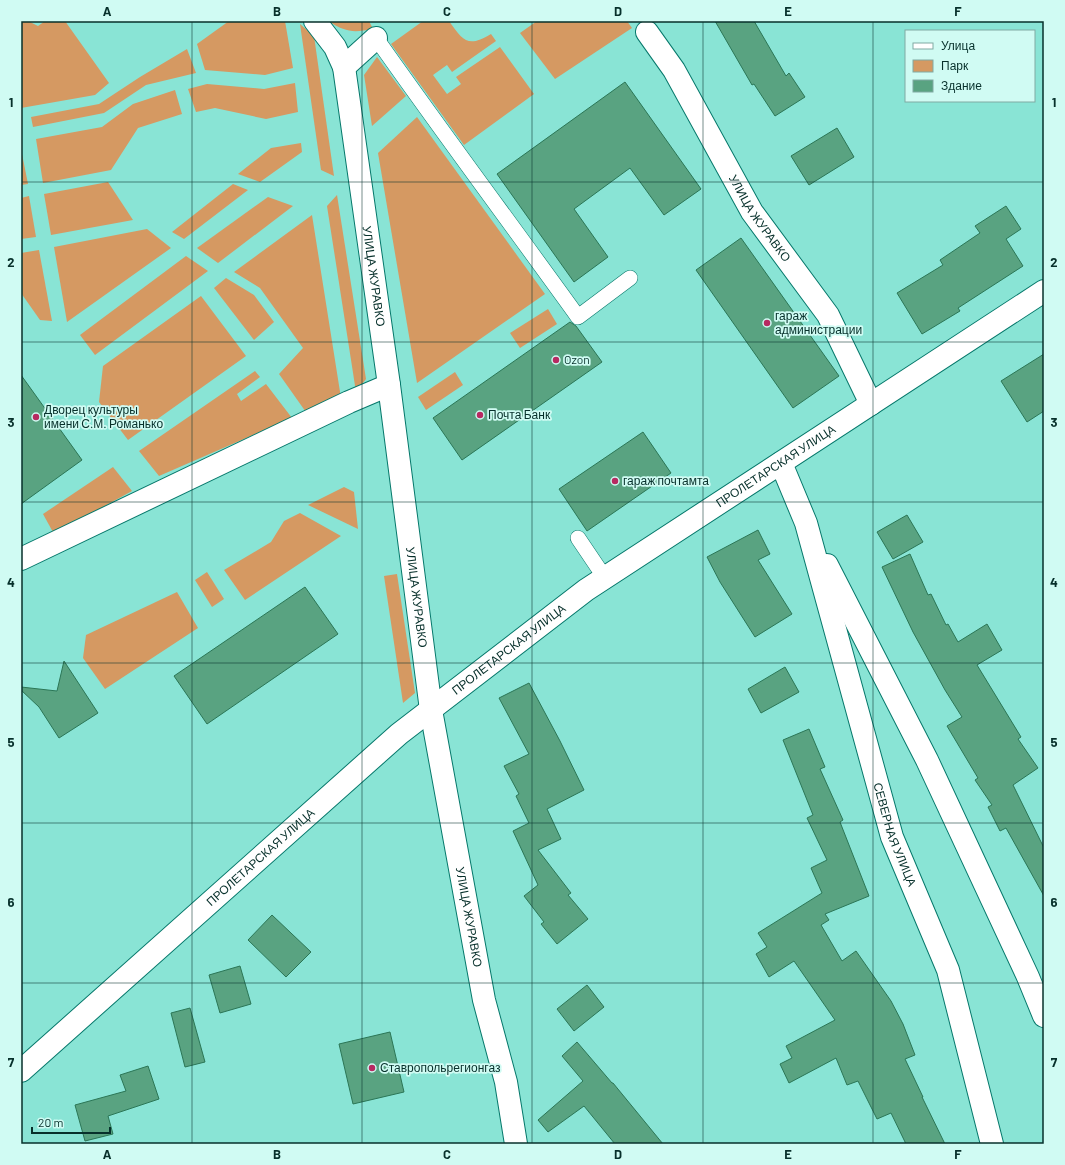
<svg xmlns="http://www.w3.org/2000/svg" width="1065" height="1165" font-family="Barlow,sans-serif">
<style>
.green{fill:#d59962}
.building{fill:#59a381;stroke:#2b7656}
.lines{fill:none;stroke-linecap:round;stroke-linejoin:round}
.service-casing{stroke:#06786b;stroke-width:16}
.minor-casing{stroke:#06786b;stroke-width:24}
.service{stroke:#fff;stroke-width:15}
.minor{stroke:#fff;stroke-width:22}
.grid{fill:none;stroke:#07302b;stroke-width:1;stroke-opacity:0.55}
.poi-dot{fill:#b72a61;stroke:#d0fbf3;stroke-width:1.5}
.labels{text-anchor:middle;stroke-width:3.5;stroke-linejoin:round;paint-order:stroke}
.street-label{font-size:12px;fill:#07302b;stroke:#d0fbf3}
.poi-label{font-size:12px;fill:#07302b;stroke:#d0fbf3;text-anchor:start}
.neatline{fill:none;stroke:#07302b;stroke-width:1.5}
.grid-label{font-size:13px;text-anchor:middle;font-weight:bold;fill:#07302b}
</style>
<rect width="100%" height="100%" fill="#89e4d5"/>
<!-- green -->
<g class="green">
<path d="M21,21h7l10,5 7,-5h20l44,62 -14,12 -74,13z"/>
<path d="M229,21h56l8,47 -28,7 -60,-5 -8,-26z"/>
<path d="M328,21h41l4,8c-21,4 -27,3 -45,-8z"/>
<path d="M423,21h26c14,20 19,27 42,13l5,7 -44,31 -5,-7 -14,10 14,19 14,-10 -5,-7 44,-30 34,47 -70,51 -73,-101z"/>
<path d="M537,21h90l5,7 -77,51 -35,-46z"/>
<path d="M300,24l14,12 20,140 -13,-6z"/>
<path d="M187,49l9,24 -50,12 -42,28 -71,14 -2,-10 68,-13 41,-27z"/>
<path d="M377,57l29,39 -34,30 -8,-51z"/>
<path d="M295,83l3,29 -32,7 -51,-11 -19,4 -8,-23 19,-5 57,5z"/>
<path d="M175,90l7,24 -44,14 -27,42 -68,13 -7,-44 66,-12 31,-23z"/>
<path d="M417,117l128,177 -128,89 -39,-230z"/>
<path d="M301,143l1,9 -42,30 -22,-8 33,-26z"/>
<path d="M21,149l7,35 -7,1z"/>
<path d="M108,182l25,38 -82,15 -7,-41z"/>
<path d="M233,184l15,6 -64,49 -12,-7z"/>
<path d="M337,195l29,184 -10,13 -29,-186z"/>
<path d="M29,196l7,41 -15,2v-41z"/>
<path d="M268,197l25,9 -75,57 -21,-15z"/>
<path d="M312,215l29,183 -33,17 -29,-41 24,-26 -43,-60 -26,-16z"/>
<path d="M147,229l24,19 -104,74 -13,-75z"/>
<path d="M39,250l13,71 -12,-1 -19,-27v-40z"/>
<path d="M186,256l22,15 -113,84 -15,-20z"/>
<path d="M226,278l28,17 20,27 -20,18 -40,-52z"/>
<path d="M201,296l45,60 -118,84 -29,-38 4,-36z"/>
<path d="M548,309l9,15 -37,24 -10,-15z"/>
<path d="M255,371l5,6 -23,17 4,7 25,-17 26,34 -133,58 -20,-25z"/>
<path d="M455,372l8,13 -37,25 -8,-13z"/>
<path d="M113,467l19,24 -78,43 -11,-20z"/>
<path d="M344,487l10,5 4,37 -50,-24z"/>
<path d="M300,513l41,23 -96,64 -21,-30 47,-28 13,-21z"/>
<path d="M207,572l17,27 -12,8 -17,-27z"/>
<path d="M397,574l18,119 -12,10 -19,-127z"/>
<path d="M177,592l21,36 -93,61 -22,-31 3,-23z"/>
</g>
<!-- building -->
<g class="building">
<path d="M715,21h39l32,55 3,-3 16,24 -30,19 -21,-32 -2,1z"/>
<path d="M625,82l76,107 -37,26 -34,-47 -56,41 34,48 -34,25 -77,-108z"/>
<path d="M837,128l17,29 -45,28 -18,-29z"/>
<path d="M1006,206l15,23 -15,10 17,27 -65,42 2,3 -38,23 -25,-41 46,-28 -3,-5 40,-27 -5,-7z"/>
<path d="M741,238l98,138 -46,32 -97,-138z"/>
<path d="M570,322l6,4 26,36 -140,98 -29,-42z"/>
<path d="M1044,354v57l-17,11 -26,-41z"/>
<path d="M21,375l61,85 -61,44z"/>
<path d="M643,432l28,41 -84,58 -28,-42z"/>
<path d="M907,515l16,27 -30,17 -16,-27z"/>
<path d="M758,530l12,24 -12,6 34,54 -37,23 -35,-55 -13,-25z"/>
<path d="M910,554l18,41 3,-1 15,31 2,-1 10,18 29,-18 15,26 -25,15 44,72 -3,2 20,29 -25,17 31,63v48l-38,-68 -6,3 -12,-24 4,-2 -17,-25 3,-2 -31,-52 15,-9 -17,-27 -32,-58 -31,-65z"/>
<path d="M305,587l33,47 -131,90 -33,-48z"/>
<path d="M64,661l34,52 -39,25 -20,-31 -18,-17v-3l36,4z"/>
<path d="M785,667l14,25 -38,21 -13,-24z"/>
<path d="M529,683l31,58 24,49 -37,19 14,30 -23,11 33,43 -3,2 20,24 -31,25 -16,-20 3,-2 -20,-26 14,-11 -25,-54 16,-8 -13,-27 3,-2 -15,-28 25,-12 -30,-56z"/>
<path d="M809,729l16,38 -5,2 23,51 -3,2 29,74 -44,18 4,6 -8,5 21,36 14,-10 35,50 12,23 12,31 -10,4 18,38h-1l23,47h-39l-15,-31 -14,6 -19,-38 -11,4 -11,-27 -47,25 -9,-19 12,-6 -6,-12 49,-26 -41,-59 -25,16 -13,-23 11,-7 -9,-14 64,-40 -11,-25 16,-8 -20,-42 6,-3 -30,-75z"/>
<path d="M272,915l39,37 -25,25 -38,-37z"/>
<path d="M240,966l11,38 -31,9 -11,-38z"/>
<path d="M587,985l17,22 -30,24 -17,-22z"/>
<path d="M190,1008l15,54 -20,5 -14,-54z"/>
<path d="M390,1032l14,60 -51,12 -14,-60z"/>
<path d="M577,1042l35,41h1l50,61h-48l-31,-38 -36,26 -10,-12 45,-39 -21,-25z"/>
<path d="M148,1066l11,33 -51,17 5,18 -28,7 -10,-36 51,-14 -6,-16z"/>
</g>
<g class="lines">
<!-- service casing -->
<g class="service-casing">
<g id="service">
<path d="M376,38c66,94 135,186 202,279l52,-39"/>
<path d="M578,538l27,40"/>
</g>
</g>
<!-- minor casing -->
<g class="minor-casing">
<g id="minor">
<path id="s1" d="M315,21l20,26 9,20 45,318 42,325 53,290 22,82 10,62"/>
<path id="s2" d="M647,32l27,38 78,142 76,103 43,89"/>
<path d="M344,67l32,-29"/>
<path id="s3" d="M781,463l25,60 86,314 56,133 44,174"/>
<path d="M21,559l328,-157 40,-17"/>
<path d="M827,565l100,195 101,217 16,39"/>
<path id="s4" d="M21,1071l378,-337 187,-144 458,-299"/>
</g>
</g>
<!-- service -->
<use href="#service" class="service"/>
<!-- minor -->
<use href="#minor" class="minor"/>
</g>
<!-- grid -->
<path class="grid" d="M192,21v1123M362,21v1123M532,21v1123M703,21v1123M873,21v1123M21,182h1023M21,342h1023M21,502h1023M21,663h1023M21,823h1023M21,983h1023"/>
<!-- markers -->
<g class="poi-dot">
<circle cx="767" cy="323" r="4"/>
<circle cx="556" cy="360" r="4"/>
<circle cx="480" cy="415" r="4"/>
<circle cx="36" cy="417" r="4"/>
<circle cx="615" cy="481" r="4"/>
<circle cx="372" cy="1068" r="4"/>
</g>
<g class="labels">
<!-- street labels -->
<g class="street-label">
<text dy="4" stroke="none"><textPath href="#s2" startOffset="218">УЛИЦА ЖУРАВКО</textPath></text>
<text dy="4" stroke="none"><textPath href="#s1" startOffset="266">УЛИЦА ЖУРАВКО</textPath></text>
<text dy="4" stroke="none"><textPath href="#s4" startOffset="969">ПРОЛЕТАРСКАЯ УЛИЦА</textPath></text>
<text dy="4" stroke="none"><textPath href="#s1" startOffset="590">УЛИЦА ЖУРАВКО</textPath></text>
<text dy="4" stroke="none"><textPath href="#s4" startOffset="645">ПРОЛЕТАРСКАЯ УЛИЦА</textPath></text>
<text dy="4" stroke="none"><textPath href="#s3" startOffset="389">СЕВЕРНАЯ УЛИЦА</textPath></text>
<text dy="4" stroke="none"><textPath href="#s4" startOffset="321">ПРОЛЕТАРСКАЯ УЛИЦА</textPath></text>
<text dy="4" stroke="none"><textPath href="#s1" startOffset="914">УЛИЦА ЖУРАВКО</textPath></text>
</g>
<!-- poi labels -->
<g class="poi-label">
<text x="775" y="320">гараж<tspan x="775" dy="14">администрации</tspan></text>
<text x="564" y="364">Ozon</text>
<text x="44" y="414">Дворец культуры<tspan x="44" dy="14">имени С.М. Романько</tspan></text>
<text x="488" y="419">Почта Банк</text>
<text x="623" y="485">гараж почтамта</text>
<text x="380" y="1072">Ставропольрегионгаз</text>
</g>
</g>
<!-- border -->
<rect width="1065" height="1165" fill="none" stroke="#d0fbf3" stroke-width="44"/>
<!-- legend -->
<rect x="905" y="30" width="130" height="72" fill="#d0fbf3" stroke="#80aaa3"/>
<rect x="913" y="43" width="20" height="6" fill="#ffffff" stroke="#80aaa3"/>
<text x="941" y="50" font-size="12" fill="#07302b">Улица</text>
<rect x="913" y="60" width="20" height="12" fill="#d59962" stroke="#80aaa3"/>
<text x="941" y="70" font-size="12" fill="#07302b">Парк</text>
<rect x="913" y="80" width="20" height="12" fill="#59a381" stroke="#80aaa3"/>
<text x="941" y="90" font-size="12" fill="#07302b">Здание</text>
<!-- scale -->
<path d="M32 1127v6h78v-6" fill="none" stroke="#07302b" stroke-width="2"/>
<text x="38" y="1127" font-size="12" fill="#07302b" stroke="#d0fbf3" stroke-width="3" paint-order="stroke">20 m</text>
<rect x="22" y="22" width="1021" height="1121" class="neatline"/>
<g class="grid-label">
<text x="107" y="16">A</text>
<text x="277" y="16">B</text>
<text x="447" y="16">C</text>
<text x="618" y="16">D</text>
<text x="788" y="16">E</text>
<text x="958" y="16">F</text>
<text x="11" y="107">1</text>
<text x="1054" y="107">1</text>
<text x="11" y="267">2</text>
<text x="1054" y="267">2</text>
<text x="11" y="427">3</text>
<text x="1054" y="427">3</text>
<text x="11" y="587">4</text>
<text x="1054" y="587">4</text>
<text x="11" y="747">5</text>
<text x="1054" y="747">5</text>
<text x="11" y="907">6</text>
<text x="1054" y="907">6</text>
<text x="11" y="1067">7</text>
<text x="1054" y="1067">7</text>
<text x="107" y="1159">A</text>
<text x="277" y="1159">B</text>
<text x="447" y="1159">C</text>
<text x="618" y="1159">D</text>
<text x="788" y="1159">E</text>
<text x="958" y="1159">F</text>
</g>
</svg>
